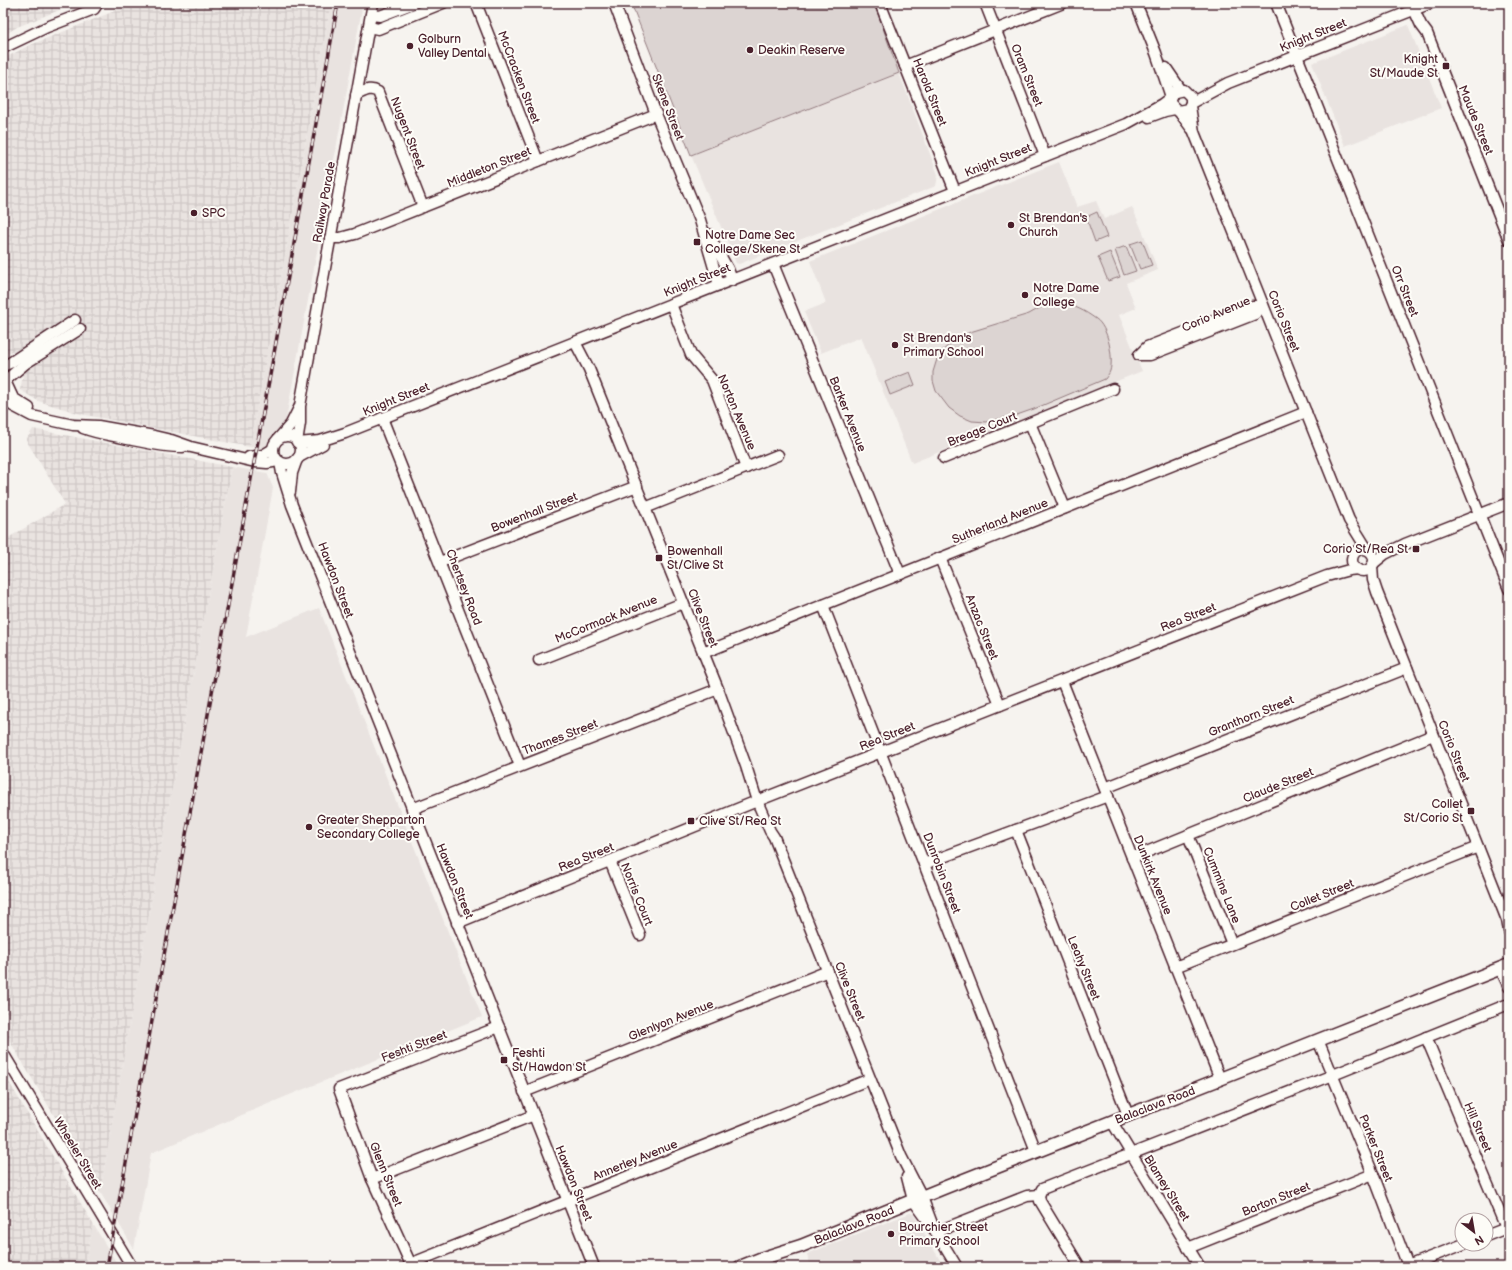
<svg xmlns="http://www.w3.org/2000/svg" width="1512" height="1270" font-family="'Balsamiq Sans',sans-serif">
<style>
.built{fill:#e9e3e0}
.industrial{fill:url(#industrial-grid)}
.park{fill:#dcd4d2;stroke:#937a7e}
.lines{fill:none;stroke-linecap:round;stroke-linejoin:round}
.minor-casing{stroke:#4a1f2b;stroke-width:13}
.major-casing{stroke:#4a1f2b;stroke-width:15}
.minor{stroke:#fdfcf7;stroke-width:10}
.major{stroke:#fdfcf7;stroke-width:12}
.rail-casing{stroke:#4a1f2b;stroke-width:3.5}
.rail{stroke:#fdfcf7;stroke-width:2;stroke-dasharray:6;stroke-linecap:butt}
.poi-dot{fill:#4a1f2b;stroke:#fdfcf7;stroke-width:1.5}
.labels{text-anchor:middle;stroke-width:4;stroke-linejoin:round;paint-order:stroke}
.street-label{font-size:12px;fill:#4a1f2b;stroke:#fdfcf7}
.poi-label{font-size:12px;fill:#4a1f2b;stroke:#fdfcf7;text-anchor:start}
</style>
<defs>
<pattern id="industrial-grid" width="8" height="8" patternUnits="userSpaceOnUse"><rect width="8" height="8" fill="#e9e3e0"/><path d="M0 4h8M4 0v8" fill="none" stroke="#c9c2c0"/></pattern>
</defs>
<rect width="100%" height="100%" fill="#f6f3ef"/>
<filter id="ink" filterUnits="userSpaceOnUse"><feTurbulence type="fractalNoise" baseFrequency=".025" numOctaves="2"/><feDisplacementMap in="SourceGraphic" scale="8" xChannelSelector="R" yChannelSelector="G"/><feConvolveMatrix kernelMatrix="1 2 1 2 8 2 1 2 1" color-interpolation-filters="sRGB"/></filter>
<g filter="url(#ink)">
<!-- built -->
<g class="built">
<path d="M331,3h32l-77,416 -3,5 -14,15 -3,10 -16,-2z"/>
<path d="M1408,25l33,83 -96,38 -33,-83z"/>
<path d="M899,73l39,102 -2,11 -197,78 -3,-1 -45,-108z"/>
<path d="M1059,162l18,45 19,-6 8,18 28,-12 10,23 16,40 -32,13 10,25 -17,7 23,56 -230,92 -51,-126 -40,16 -17,-41 22,-9 -16,-42z"/>
<path d="M232,467l35,6 6,15 -27,149 73,-29 163,409 -195,79 -136,57 -17,96 -34,-57 57,-323z"/>
<path d="M910,1213l3,1 31,53h-133l-4,-13z"/>
<path d="M93,1224l26,43h-34z"/>
</g>
<!-- industrial -->
<g class="industrial">
<path d="M3,3h74l-60,24 -14,9z"/>
<path d="M114,3h217l-81,444 -169,-33 -43,-13 -18,-11 4,-20 -11,-19 -10,3v-295l25,-13 89,-36z"/>
<path d="M33,429l199,38 -75,402 -57,323 -97,-162v-489l62,-37 -39,-64z"/>
<path d="M3,1072l90,152 -8,43h-82z"/>
</g>
<!-- park -->
<g class="park">
<path d="M631,3h243l25,70 -208,82z"/>
<path d="M1097,212l10,25 -12,5 -9,-25z"/>
<path d="M1142,240l10,25 -12,4 -10,-25z"/>
<path d="M1126,246l10,25 -12,4 -9,-25z"/>
<path d="M1110,252l10,25 -12,4 -10,-24z"/>
<path d="M1060,303c14,2 25,8 36,16 12,8 18,39 14,52 -1,3 -3,5 -5,8l-71,30 -17,6 -31,7 -14,-1 -12,-5 -11,-8 -13,-17 -3,-10v-9l4,-13 2,-6 18,-14 13,-7 59,-18 16,-9z"/>
<path d="M910,372l5,13 -25,10 -5,-13z"/>
</g>
<g class="lines">
<!-- minor casing -->
<g class="minor-casing">
<g id="minor">
<path d="M476,3l62,158"/>
<path d="M614,3l42,111 44,106 19,65"/>
<path d="M880,3l75,188"/>
<path d="M985,3l60,153"/>
<path d="M1136,3l20,50 15,44"/>
<path d="M1276,3l233,586"/>
<path d="M1411,3l10,22 6,8 82,207"/>
<path d="M371,15l9,1 34,-13"/>
<path d="M369,27l9,2 65,-26"/>
<path d="M3,48l44,-21 47,-18 4,-6"/>
<path d="M905,66l158,-63"/>
<path d="M1166,68l15,22"/>
<path d="M356,95c9,-4 14,-8 22,-3l45,115"/>
<path d="M1191,103l37,-20 203,-80"/>
<path d="M1190,106l4,26 155,388 18,29"/>
<path d="M1178,111l10,-2 3,-6v-6l-7,-7 -9,2c-11,11 -1,14 5,21 4,5 8,11 12,16"/>
<path d="M1149,117l16,-6 10,-2"/>
<path d="M708,234l20,35 4,11"/>
<path d="M330,238h10l15,-4 301,-120"/>
<path d="M773,264l127,310"/>
<path d="M671,304l20,51 21,25 34,88"/>
<path d="M575,342l14,27 129,320 28,77 11,35 13,30 4,6 127,319 21,41 12,32"/>
<path d="M1139,355h11l105,-41 8,-8"/>
<path d="M1139,355l8,-8 105,-41h11"/>
<path d="M3,366l7,-3 65,-43"/>
<path d="M7,379l19,-16 54,-34"/>
<path d="M6,383l7,15 16,10"/>
<path d="M3,399l10,7 19,10 41,9 25,1 56,10 17,4 20,7 64,15 12,1 11,-2"/>
<path d="M382,418l138,348"/>
<path d="M83,428c13,5 26,7 40,10 20,4 39,9 60,9"/>
<circle cx="287" cy="450" r="14"/>
<path d="M278,439l13,-15 8,-16"/>
<path d="M297,442l3,-19v-17l73,-403"/>
<path d="M298,443l22,-2 25,-8 781,-309 36,-20 8,-6"/>
<path d="M249,457l14,-2 10,-6"/>
<path d="M299,457l24,-13"/>
<path d="M944,458l86,-35"/>
<path d="M280,462l2,11 10,32 302,762"/>
<path d="M290,492l2,-19 5,-14"/>
<path d="M645,508l133,-53"/>
<path d="M1065,508l-35,-85 83,-34"/>
<circle cx="1363" cy="560" r="11"/>
<path d="M940,558l60,147"/>
<path d="M440,562l197,-76"/>
<path d="M1374,563l11,-9 20,-10 104,-41"/>
<path d="M1372,566l1,14 4,12 130,328 2,11"/>
<path d="M823,605l213,546"/>
<path d="M703,653l603,-241"/>
<path d="M539,660l144,-57"/>
<path d="M1062,681l158,398"/>
<path d="M1105,788l302,-120"/>
<path d="M412,809l306,-120"/>
<path d="M1016,830l112,285"/>
<path d="M1188,835l44,109"/>
<path d="M1132,858l301,-123"/>
<path d="M610,861l30,74"/>
<path d="M924,864l184,-68"/>
<path d="M457,923l300,-122 570,-225 22,-6 9,-1"/>
<path d="M1175,967l303,-120"/>
<path d="M1500,968l9,19"/>
<path d="M1426,1037l80,191"/>
<path d="M1318,1040l55,134 35,92"/>
<path d="M3,1053l129,214"/>
<path d="M524,1092l304,-121"/>
<path d="M1112,1122l88,145"/>
<path d="M907,1177l6,23 21,29 23,38"/>
<path d="M372,1179l162,-64"/>
<path d="M1039,1195l1,6 40,66"/>
<path d="M936,1232l91,-36 12,-1 3,-6 20,-8 271,-106 173,-70"/>
<path d="M1486,1236l23,-9"/>
<path d="M1188,1248l185,-74"/>
<path d="M410,1264l460,-185"/>
<path d="M412,1267l-40,-88 -33,-90 160,-62"/>
<path d="M1405,1267l59,-23"/>
</g>
</g>
<!-- major casing -->
<g class="major-casing">
<path id="major" d="M740,1267l20,-8 41,-13 145,-59 563,-222"/>
</g>
<!-- minor -->
<use href="#minor" class="minor"/>
<!-- major -->
<use href="#major" class="major"/>
<!-- rail casing -->
<g class="rail-casing">
<path id="rail" d="M107,1267l231,-1264"/>
</g>
<!-- rail -->
<use href="#rail" class="rail"/>
</g>
</g>
<!-- markers -->
<g class="poi-dot">
<circle cx="410" cy="46" r="4"/>
<circle cx="750" cy="50" r="4"/>
<rect x="1442" y="62" width="8" height="8" rx="2"/>
<circle cx="194" cy="213" r="4"/>
<circle cx="1011" cy="225" r="4"/>
<rect x="693" y="238" width="8" height="8" rx="2"/>
<circle cx="1025" cy="295" r="4"/>
<circle cx="895" cy="345" r="4"/>
<rect x="1412" y="545" width="8" height="8" rx="2"/>
<rect x="655" y="554" width="8" height="8" rx="2"/>
<rect x="1467" y="807" width="8" height="8" rx="2"/>
<rect x="687" y="817" width="8" height="8" rx="2"/>
<circle cx="309" cy="827" r="4"/>
<rect x="500" y="1056" width="8" height="8" rx="2"/>
<circle cx="891" cy="1234" r="4"/>
</g>
<g class="labels">
<!-- street labels -->
<g class="street-label">
<text transform="translate(1313 35) rotate(-22)" y="4">Knight Street</text>
<text transform="translate(1027 75) rotate(68)" y="4">Oram Street</text>
<text transform="translate(519 77) rotate(69)" y="4">McCracken Street</text>
<text transform="translate(930 92) rotate(68)" y="4">Harold Street</text>
<text transform="translate(668 107) rotate(69)" y="4">Skene Street</text>
<text transform="translate(1476 120) rotate(68)" y="4">Maude Street</text>
<text transform="translate(408 133) rotate(69)" y="4">Nugent Street</text>
<text transform="translate(998 160) rotate(-22)" y="4">Knight Street</text>
<text transform="translate(489 167) rotate(-22)" y="4">Middleton Street</text>
<text transform="translate(324 202) rotate(-80)" y="4">Railway Parade</text>
<text transform="translate(697 280) rotate(-22)" y="4">Knight Street</text>
<text transform="translate(1405 291) rotate(68)" y="4">Orr Street</text>
<text transform="translate(1216 314) rotate(-23)" y="4">Corio Avenue</text>
<text transform="translate(1284 321) rotate(68)" y="4">Corio Street</text>
<text transform="translate(396 399) rotate(-22)" y="4">Knight Street</text>
<text transform="translate(737 412) rotate(67)" y="4">Norton Avenue</text>
<text transform="translate(848 414) rotate(68)" y="4">Barker Avenue</text>
<text transform="translate(982 429) rotate(-22)" y="4">Breage Court</text>
<text transform="translate(534 512) rotate(-21)" y="4">Bowenhall Street</text>
<text transform="translate(1000 521) rotate(-22)" y="4">Sutherland Avenue</text>
<text transform="translate(336 580) rotate(69)" y="4">Hawdon Street</text>
<text transform="translate(464 587) rotate(69)" y="4">Chertsey Road</text>
<text transform="translate(1188 617) rotate(-22)" y="4">Rea Street</text>
<text transform="translate(703 618) rotate(68)" y="4">Clive Street</text>
<text transform="translate(606 619) rotate(-22)" y="4">McCormack Avenue</text>
<text transform="translate(982 627) rotate(68)" y="4">Anzac Street</text>
<text transform="translate(1251 716) rotate(-22)" y="4">Granthorn Street</text>
<text transform="translate(887 736) rotate(-22)" y="4">Rea Street</text>
<text transform="translate(560 737) rotate(-21)" y="4">Thames Street</text>
<text transform="translate(1454 751) rotate(68)" y="4">Corio Street</text>
<text transform="translate(1278 785) rotate(-22)" y="4">Claude Street</text>
<text transform="translate(586 857) rotate(-22)" y="4">Rea Street</text>
<text transform="translate(942 873) rotate(69)" y="4">Dunrobin Street</text>
<text transform="translate(1153 875) rotate(68)" y="4">Dunkirk Avenue</text>
<text transform="translate(455 881) rotate(68)" y="4">Hawdon Street</text>
<text transform="translate(1222 885) rotate(68)" y="4">Cummins Lane</text>
<text transform="translate(637 894) rotate(68)" y="4">Norris Court</text>
<text transform="translate(1322 895) rotate(-22)" y="4">Collet Street</text>
<text transform="translate(1084 968) rotate(68)" y="4">Leahy Street</text>
<text transform="translate(850 991) rotate(68)" y="4">Clive Street</text>
<text transform="translate(671 1020) rotate(-22)" y="4">Glenlyon Avenue</text>
<text transform="translate(414 1046) rotate(-21)" y="4">Feshti Street</text>
<text transform="translate(1155 1105) rotate(-21)" y="4">Balaclava Road</text>
<text transform="translate(1478 1127) rotate(67)" y="4">Hill Street</text>
<text transform="translate(1376 1148) rotate(68)" y="4">Parker Street</text>
<text transform="translate(78 1153) rotate(59)" y="4">Wheeler Street</text>
<text transform="translate(635 1160) rotate(-22)" y="4">Annerley Avenue</text>
<text transform="translate(386 1174) rotate(68)" y="4">Glenn Street</text>
<text transform="translate(574 1183) rotate(68)" y="4">Hawdon Street</text>
<text transform="translate(1167 1188) rotate(58)" y="4">Blamey Street</text>
<text transform="translate(1276 1199) rotate(-22)" y="4">Barton Street</text>
<text transform="translate(854 1225) rotate(-22)" y="4">Balaclava Road</text>
</g>
<!-- poi labels -->
<g class="poi-label">
<text x="418" y="43">Golburn<tspan x="418" dy="14">Valley Dental</tspan></text>
<text x="758" y="54">Deakin Reserve</text>
<text x="1438" y="63" text-anchor="end">Knight<tspan x="1438" dy="14">St/Maude St</tspan></text>
<text x="202" y="217">SPC</text>
<text x="1019" y="222">St Brendan's<tspan x="1019" dy="14">Church</tspan></text>
<text x="705" y="239">Notre Dame Sec<tspan x="705" dy="14">College/Skene St</tspan></text>
<text x="1033" y="292">Notre Dame<tspan x="1033" dy="14">College</tspan></text>
<text x="903" y="342">St Brendan's<tspan x="903" dy="14">Primary School</tspan></text>
<text x="1408" y="553" text-anchor="end">Corio St/Rea St</text>
<text x="667" y="555">Bowenhall<tspan x="667" dy="14">St/Clive St</tspan></text>
<text x="1463" y="808" text-anchor="end">Collet<tspan x="1463" dy="14">St/Corio St</tspan></text>
<text x="317" y="824">Greater Shepparton<tspan x="317" dy="14">Secondary College</tspan></text>
<text x="699" y="825">Clive St/Rea St</text>
<text x="512" y="1057">Feshti<tspan x="512" dy="14">St/Hawdon St</tspan></text>
<text x="899" y="1231">Bourchier Street<tspan x="899" dy="14">Primary School</tspan></text>
</g>
</g>
<!-- margin -->
<rect width="1512" height="1270" fill="none" stroke="#fdfcf7" stroke-width="16"/>
<rect x="8" y="8" width="1496" height="1254" fill="none" stroke="#4a1f2b" stroke-width="1.5" filter="url(#ink)"/>
<!-- north arrow -->
<g transform="translate(1474 1232) rotate(149)"><circle r="19" fill="#fdfcf7" stroke="#b5a4a5"/>
<path d="M0-3L7 15L0 10L-7 15Z" fill="#4a1f2b"/>
<text y="-6" font-size="11" font-weight="bold" text-anchor="middle" fill="#4a1f2b">N</text>
</g>
</svg>
